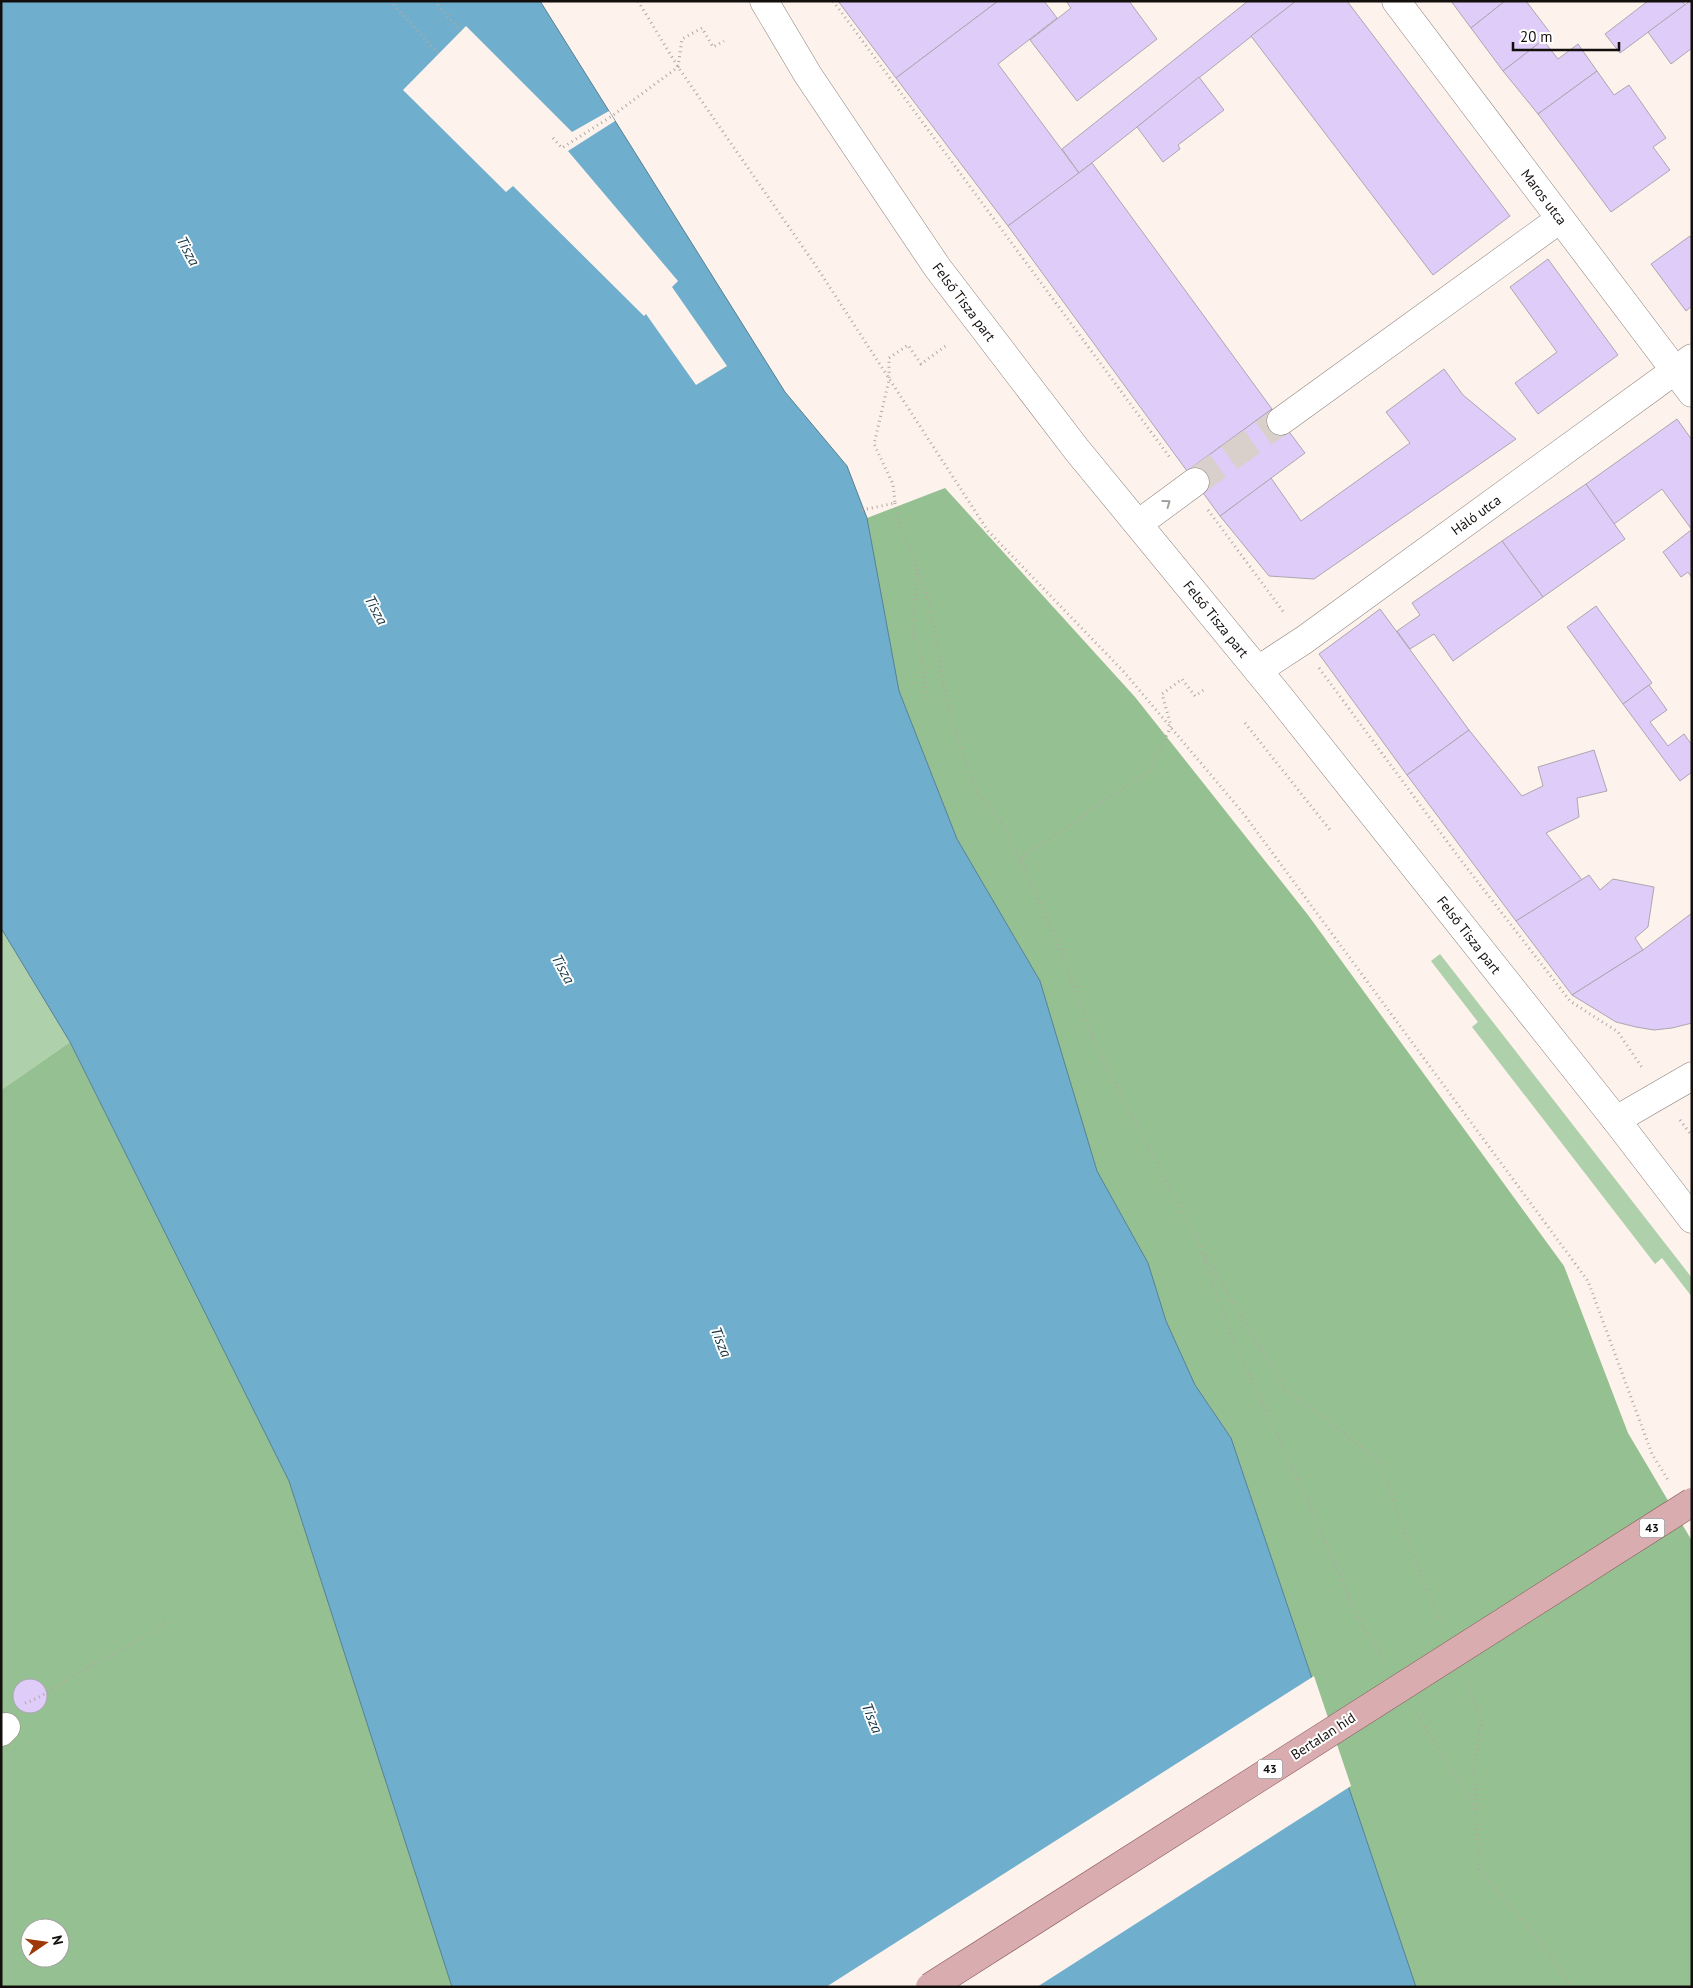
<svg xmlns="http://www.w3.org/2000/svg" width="1693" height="1988" font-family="'PT Sans',sans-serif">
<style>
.green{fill:#aed0aa}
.forest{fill:#95c092;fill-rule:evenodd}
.water{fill:#6fafcd;stroke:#537f93}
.pier{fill:#fdf2ec}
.building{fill:#dfccf8;stroke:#aba7b0}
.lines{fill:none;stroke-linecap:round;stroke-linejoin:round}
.minor-tunnel{stroke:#dad0cb;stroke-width:28;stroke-dasharray:28 14;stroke-linecap:butt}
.minor-casing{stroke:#8c827d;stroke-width:29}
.path{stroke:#b1a8a3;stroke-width:3;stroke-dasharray:1 4;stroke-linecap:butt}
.minor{stroke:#fff;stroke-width:28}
.major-bridge-casing{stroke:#835153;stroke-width:29;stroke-linecap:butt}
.major-bridge{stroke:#d9acaf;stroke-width:28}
.oneway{stroke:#a19f9e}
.labels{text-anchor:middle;stroke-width:4;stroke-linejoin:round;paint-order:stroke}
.shield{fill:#fff;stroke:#5a5756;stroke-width:1}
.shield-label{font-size:12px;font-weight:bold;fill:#130f0d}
.street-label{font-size:14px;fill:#130f0d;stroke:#fff}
.water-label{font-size:15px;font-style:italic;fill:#173643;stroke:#fff}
</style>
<rect width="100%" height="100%" fill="#fdf2ec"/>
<!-- green -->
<g class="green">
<path d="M1,928l69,114 -69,48z"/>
<path d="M1440,954l252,324v19l-30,-39 -7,6 -183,-237 6,-5 -47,-61z"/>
</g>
<!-- forest -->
<g class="forest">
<path d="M945,488l190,209 173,218 256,351 64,167 64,108v446h-276l-185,-549 -36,-53 -29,-64 -18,-58 -51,-92 -57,-190 -83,-142 -58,-148 -32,-173z"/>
<path d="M70,1042l219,439 163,506h-451v-897zM30,1928h30v30h-30z"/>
</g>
<!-- water -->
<path class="water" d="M1,1h539l245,391 62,74 20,52 32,173 58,148 83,142 57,190 51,92 18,58 29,64 36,53 185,549h-964l-163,-506 -219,-439 -69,-114z"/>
<!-- pier -->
<g class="pier">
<path d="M466,26l106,106 37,-21 6,10 -47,30 110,130 -6,6 55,79 -31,19 -50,-71 -2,2 -131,-130 -7,6 -103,-102z"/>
<path d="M1314,1676l37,110 -314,201h-211z"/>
</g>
<!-- building -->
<g class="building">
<path d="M838,1h160l-102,77z"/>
<path d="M998,1h46l13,17 -59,46 81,109 -71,53 -112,-148z"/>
<path d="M1066,1h63l28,38 -80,62 -47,-61 41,-32z"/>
<path d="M1248,1h48l-217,172 -17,-24z"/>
<path d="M1296,1h51l163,215 -77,59 -182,-239z"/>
<path d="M1451,1h54l-34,27z"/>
<path d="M1505,1h21l25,33 -48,37 -32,-43z"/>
<path d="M1648,1h34l3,4 -65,48 -15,-19z"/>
<path d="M1690,1h2v47l-21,16 -23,-32z"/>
<path d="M1543,40l15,19 20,-15 19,27 -59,43 -35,-43z"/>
<path d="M1597,71l17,24 15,-10 37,53 -13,9 17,23 -59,42 -73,-98z"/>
<path d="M1199,77l25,33 -46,35 2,4 -17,13 -26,-35z"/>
<path d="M1092,163l180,246 -85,62 -179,-245z"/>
<path d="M1690,236l2,3v67l-6,5 -35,-47z"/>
<path d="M1548,259l70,96 -80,59 -23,-31 42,-31 -47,-65z"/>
<path d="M1444,369l19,26 53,44 -202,140 -45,-3 -49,-60 51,-38 30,43 109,-78 -24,-31z"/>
<path d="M1272,409l33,44 -85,63 -33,-45z"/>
<path d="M1677,419l15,21v90l-30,-41 -48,35 -28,-40z"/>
<path d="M1586,484l39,55 -82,58 -41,-56z"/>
<path d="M1691,530l1,48 -4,-6 -7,5 -18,-25z"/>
<path d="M1502,541l41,56 -90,64 -19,-27 -24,15 -13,-18 23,-16 -8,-12z"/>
<path d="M1596,606l56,77 -29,21 -56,-77z"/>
<path d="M1380,609l89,121 -62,45 -88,-121z"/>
<path d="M1649,685l18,25 -17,12 18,24 16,-12 8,11v27l-12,9 -57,-77z"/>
<path d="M1469,730l53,66 21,-10 -5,-19 56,-17 13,41 -30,7 2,19 -33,16 36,47 -66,41 -109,-146z"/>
<path d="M1589,875l11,15 13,-11 41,8 -6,40 -13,11 8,12 -71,45 -56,-74z"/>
<path d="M1692,913v110l-20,5 -18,2 -18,-3 -20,-5 -44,-27 71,-45z"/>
<circle cx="30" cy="1696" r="17"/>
</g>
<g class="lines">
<!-- minor-tunnel -->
<path class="minor-tunnel" d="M1195,482l86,-61"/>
<!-- minor casing -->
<g class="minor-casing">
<g id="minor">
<path d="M764,1l44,74 129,192 140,183 201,245 338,425 76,99"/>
<path d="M1396,1l296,392"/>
<path d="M1281,421l279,-202"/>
<path d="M1138,524l57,-42"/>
<path d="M1258,670l46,-30 388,-282"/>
<path d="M1616,1120l76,-44"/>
<path d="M1,1732l5,-5"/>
</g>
</g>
<!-- path -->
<g class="path">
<path d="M390,1l49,53"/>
<path d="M434,1l27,30"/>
<path d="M638,1l40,66 138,199 172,265 136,141 119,141 345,468 64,173 16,26"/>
<path d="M833,1l338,458"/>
<path d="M553,138l9,10 50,-32 66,-49 4,-28 20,-11 11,19 11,-6"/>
<path d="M895,503l7,28 14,33 1,22 -5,45 9,22 6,46"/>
<path d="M862,510l33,-7 -2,-19 -19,-40 15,-64v-22l19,-13 13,19 26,-19"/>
<path d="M1208,510l77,104"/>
<path d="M916,564l14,40 15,87 10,41 22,60 27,34 16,33 34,76 43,113 103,199 85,142 39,28 55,45 43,116 20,46"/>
<path d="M1319,668l141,191 110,142 48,31 25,37"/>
<path d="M1245,723l85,107"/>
<path d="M1020,859l131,-90 20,-43 -9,-32 20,-15 13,17 10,-7"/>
<path d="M1680,1120l12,16"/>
<path d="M1202,1253l31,87 77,166 48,112 26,42"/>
<path d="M1466,1683l16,37 -8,50 5,100 61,71 32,46"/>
<path d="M25,1703c21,-7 38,-22 57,-32 28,-16 58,-29 83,-49"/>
<path d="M1417,1714l59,95"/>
</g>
<!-- minor -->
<use href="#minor" class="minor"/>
<!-- major-bridge casing -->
<g class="major-bridge-casing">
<path id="major-bridge" d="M930,1987l762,-485"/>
</g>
<!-- major-bridge -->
<use href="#major-bridge" class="major-bridge"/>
</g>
<!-- one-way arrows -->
<defs><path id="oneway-chevron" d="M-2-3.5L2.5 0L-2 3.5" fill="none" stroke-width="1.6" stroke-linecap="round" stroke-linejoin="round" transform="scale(1.25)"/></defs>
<use class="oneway" href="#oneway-chevron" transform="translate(1167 503) rotate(-36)"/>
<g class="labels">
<!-- shield labels -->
<g class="shield">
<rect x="1639.5" y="1518.5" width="25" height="19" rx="4"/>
<rect x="1257.5" y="1759.5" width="25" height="19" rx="4"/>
</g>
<g class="shield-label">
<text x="1652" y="1532">43</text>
<text x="1270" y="1773">43</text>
</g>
<!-- street labels -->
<g class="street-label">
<text transform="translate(1544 197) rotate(53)" y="5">Maros utca</text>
<text transform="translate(964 302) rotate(53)" y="5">Felső Tisza part</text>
<text transform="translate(1476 515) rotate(-36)" y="5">Háló utca</text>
<text transform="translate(1216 619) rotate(51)" y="5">Felső Tisza part</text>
<text transform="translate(1469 935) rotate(52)" y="5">Felső Tisza part</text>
<text transform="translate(1323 1736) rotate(-33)" y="5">Bertalan híd</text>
</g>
<!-- water labels -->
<g class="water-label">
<text transform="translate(188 251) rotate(62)" y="5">Tisza</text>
<text transform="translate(376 610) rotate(62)" y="5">Tisza</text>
<text transform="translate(563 969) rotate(62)" y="5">Tisza</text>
<text transform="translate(721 1342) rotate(68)" y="5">Tisza</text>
<text transform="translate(872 1718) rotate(68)" y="5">Tisza</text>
</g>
</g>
<!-- border -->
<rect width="1693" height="1988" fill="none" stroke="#130f0d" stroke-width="5"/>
<!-- north arrow -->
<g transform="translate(45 1943) rotate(77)"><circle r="24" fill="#ffffff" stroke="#a19f9e"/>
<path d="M0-4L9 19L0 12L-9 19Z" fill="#9e3a07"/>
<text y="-8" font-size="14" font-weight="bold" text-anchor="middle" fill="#130f0d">N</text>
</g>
<!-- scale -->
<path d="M1513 42v8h106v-8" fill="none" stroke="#130f0d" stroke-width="2.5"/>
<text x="1520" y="42" font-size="15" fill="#130f0d" stroke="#ffffff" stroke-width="4" paint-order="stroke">20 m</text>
</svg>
